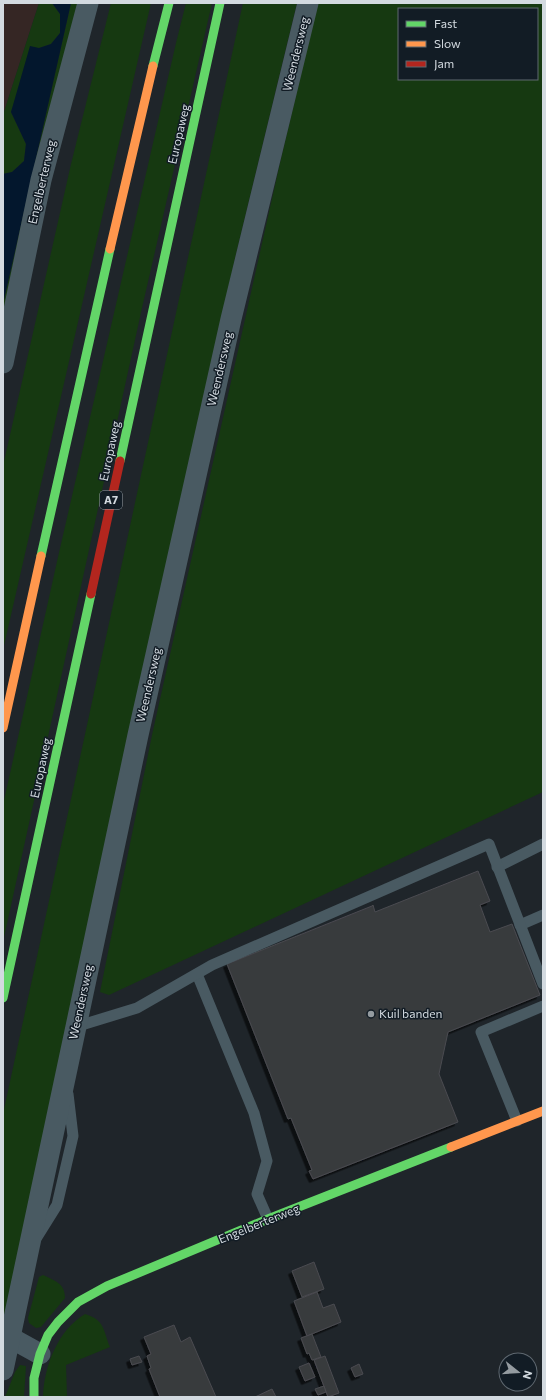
<svg xmlns="http://www.w3.org/2000/svg" width="546" height="1400" font-family="Commissioner,sans-serif">
<style>
.industrial{fill:#352624}
.green{fill:#163911;fill-rule:evenodd}
.water{fill:#03172d}
.building{fill:#393a3e;stroke:#4a4b50;filter:url(#shadow)}
.lines{fill:none;stroke-linecap:round;stroke-linejoin:round}
.lane{stroke:#495a62;stroke-width:11}
.street{stroke:#495a62;stroke-width:21}
.fast{stroke:#63d668;stroke-width:9}
.slow{stroke:#ff974d;stroke-width:9}
.jam{stroke:#b3261e;stroke-width:9}
.poi-dot{fill:#949ba0;stroke:#121c25;stroke-width:1.5}
.labels{text-anchor:middle;stroke-width:3;stroke-linejoin:round;paint-order:stroke}
.shield{fill:#121c25;stroke:#99a1a8;stroke-width:1}
.shield-label{font-size:11px;font-weight:bold;fill:#d3dae0}
.street-label{font-size:12px;fill:#d3dae0;stroke:#121c25}
.poi-label{font-size:12px;fill:#d3dae0;stroke:#121c25;text-anchor:start}
</style>
<defs>
<filter id="shadow"><feDropShadow dx="-3.5" dy="3.5" stdDeviation="0" flood-color="#0009"/></filter>
</defs>
<rect width="100%" height="100%" fill="#1f252a"/>
<!-- industrial -->
<path class="industrial" d="M3,3h36l-36,112z"/>
<!-- green -->
<g class="green">
<path d="M39,3h13l8,11v19l-9,11 -12,4 -28,64 15,32 -2,17 -12,11 -9,2v-59z"/>
<path d="M71,3h8l-76,324v-23z"/>
<path d="M111,3h40l-148,647v-184l68,-302z"/>
<path d="M186,3h26l-70,305 -139,634v-137l55,-248 118,-514z"/>
<path d="M243,3h54l-61,251 -233,1076v-216z"/>
<path d="M318,3h225v789l-434,203 -9,-3 52,-257 128,-572zM399,9h138v70h-138z"/>
<path d="M43,1275c12,6 22,8 22,23l-24,29 -5,1 -7,-5 -1,-5 11,-41z"/>
<path d="M85,1314c20,6 18,16 25,33l-44,18 1,32h-24c1,-31 15,-67 42,-83z"/>
<path d="M20,1365l6,1 -2,31h-19l10,-25z"/>
</g>
<!-- water -->
<path class="water" d="M52,3h19l-68,301v-130l9,-2 12,-11 2,-17 -15,-32 19,-66 9,2 12,-4 9,-11v-19z"/>
<!-- building -->
<g class="building">
<path d="M478,871l12,30 -10,4 10,27 22,-8 28,71 -92,37 -9,42 19,48 -145,57 -4,-8 3,-1 -21,-52 -3,1 -61,-155 145,-58 1,-1 2,7z"/>
<path d="M314,1262l10,27 -22,8 -10,-26z"/>
<path d="M317,1292l6,16 11,-4 7,18 -34,14 -13,-35z"/>
<path d="M174,1325l7,17 9,-5 26,60h-56l-11,-28 2,-1 -4,-12 4,-2 -7,-17z"/>
<path d="M312,1334l9,23 -9,3 -3,-7 -2,1 -6,-16z"/>
<path d="M139,1356l3,6 -10,3 -2,-6z"/>
<path d="M325,1356l14,37 -11,4 -14,-37z"/>
<path d="M309,1363l6,14 -10,4 -6,-14z"/>
<path d="M359,1364l4,10 -8,3 -4,-9z"/>
<path d="M324,1386l2,6 -8,3 -3,-6z"/>
<path d="M272,1389l4,8h-21z"/>
</g>
<g class="lines">
<!-- lane -->
<g class="lane">
<path d="M497,867l46,-23"/>
<path d="M520,925l23,-10"/>
<path d="M197,974l57,139 13,48 -10,33 11,25"/>
<path d="M75,1027l62,-19 75,-43 277,-121 54,140"/>
<path d="M517,1121l-36,-89 62,-26"/>
<path d="M37,1237l20,-32 16,-69 -5,-42"/>
</g>
<!-- street -->
<g class="street">
<path d="M3,363l38,-183 47,-177"/>
<path d="M11,1338l29,16"/>
<path d="M3,1370l135,-635 93,-416 77,-316"/>
</g>
<!-- fast -->
<g class="fast">
<path d="M153,66l16,-63"/>
<path d="M120,461l100,-458"/>
<path d="M41,556l69,-307"/>
<path d="M3,998l88,-404"/>
<path d="M34,1397v-19l6,-24 8,-19 10,-13 20,-20 29,-16 161,-67 183,-72"/>
</g>
<!-- slow -->
<g class="slow">
<path d="M110,249l43,-183"/>
<path d="M3,728l38,-172"/>
<path d="M451,1147l92,-36"/>
</g>
<!-- jam -->
<path class="jam" d="M91,594l29,-133"/>
</g>
<!-- markers -->
<circle class="poi-dot" cx="371" cy="1014" r="4"/>
<g class="labels">
<!-- shield labels -->
<rect class="shield" x="100" y="491" width="22" height="18" rx="3"/>
<g class="shield-label">
<text x="111" y="504">A7</text>
</g>
<!-- street labels -->
<g class="street-label">
<text transform="translate(296 54) rotate(-76)" y="4">Weendersweg</text>
<text transform="translate(179 134) rotate(-77)" y="4">Europaweg</text>
<text transform="translate(42 182) rotate(-77)" y="4">Engelberterweg</text>
<text transform="translate(220 369) rotate(-77)" y="4">Weendersweg</text>
<text transform="translate(110 451) rotate(-78)" y="4">Europaweg</text>
<text transform="translate(149 685) rotate(-77)" y="4">Weendersweg</text>
<text transform="translate(41 768) rotate(-78)" y="4">Europaweg</text>
<text transform="translate(81 1002) rotate(-78)" y="4">Weendersweg</text>
<text transform="translate(259 1224) rotate(-22)" y="4">Engelberterweg</text>
</g>
<!-- poi labels -->
<g class="poi-label">
<text x="379" y="1018">Kuil banden</text>
</g>
</g>
<!-- border -->
<rect width="546" height="1400" fill="none" stroke="#d3dae0" stroke-width="8"/>
<!-- legend -->
<rect x="398" y="8" width="140" height="72" fill="#121c25" stroke="#5f6870"/>
<rect x="406" y="21" width="20" height="6" fill="#63d668" stroke="#5f6870"/>
<text x="434" y="28" font-size="12" fill="#d3dae0">Fast</text>
<rect x="406" y="41" width="20" height="6" fill="#ff974d" stroke="#5f6870"/>
<text x="434" y="48" font-size="12" fill="#d3dae0">Slow</text>
<rect x="406" y="61" width="20" height="6" fill="#b3261e" stroke="#5f6870"/>
<text x="434" y="68" font-size="12" fill="#d3dae0">Jam</text>
<!-- north arrow -->
<g transform="translate(518 1372) rotate(107)"><circle r="19" fill="#121c25" stroke="#5f6870"/>
<path d="M0-3L7 15L0 10L-7 15Z" fill="#949ba0"/>
<text y="-6" font-size="11" font-weight="bold" text-anchor="middle" fill="#d3dae0">N</text>
</g>
</svg>
